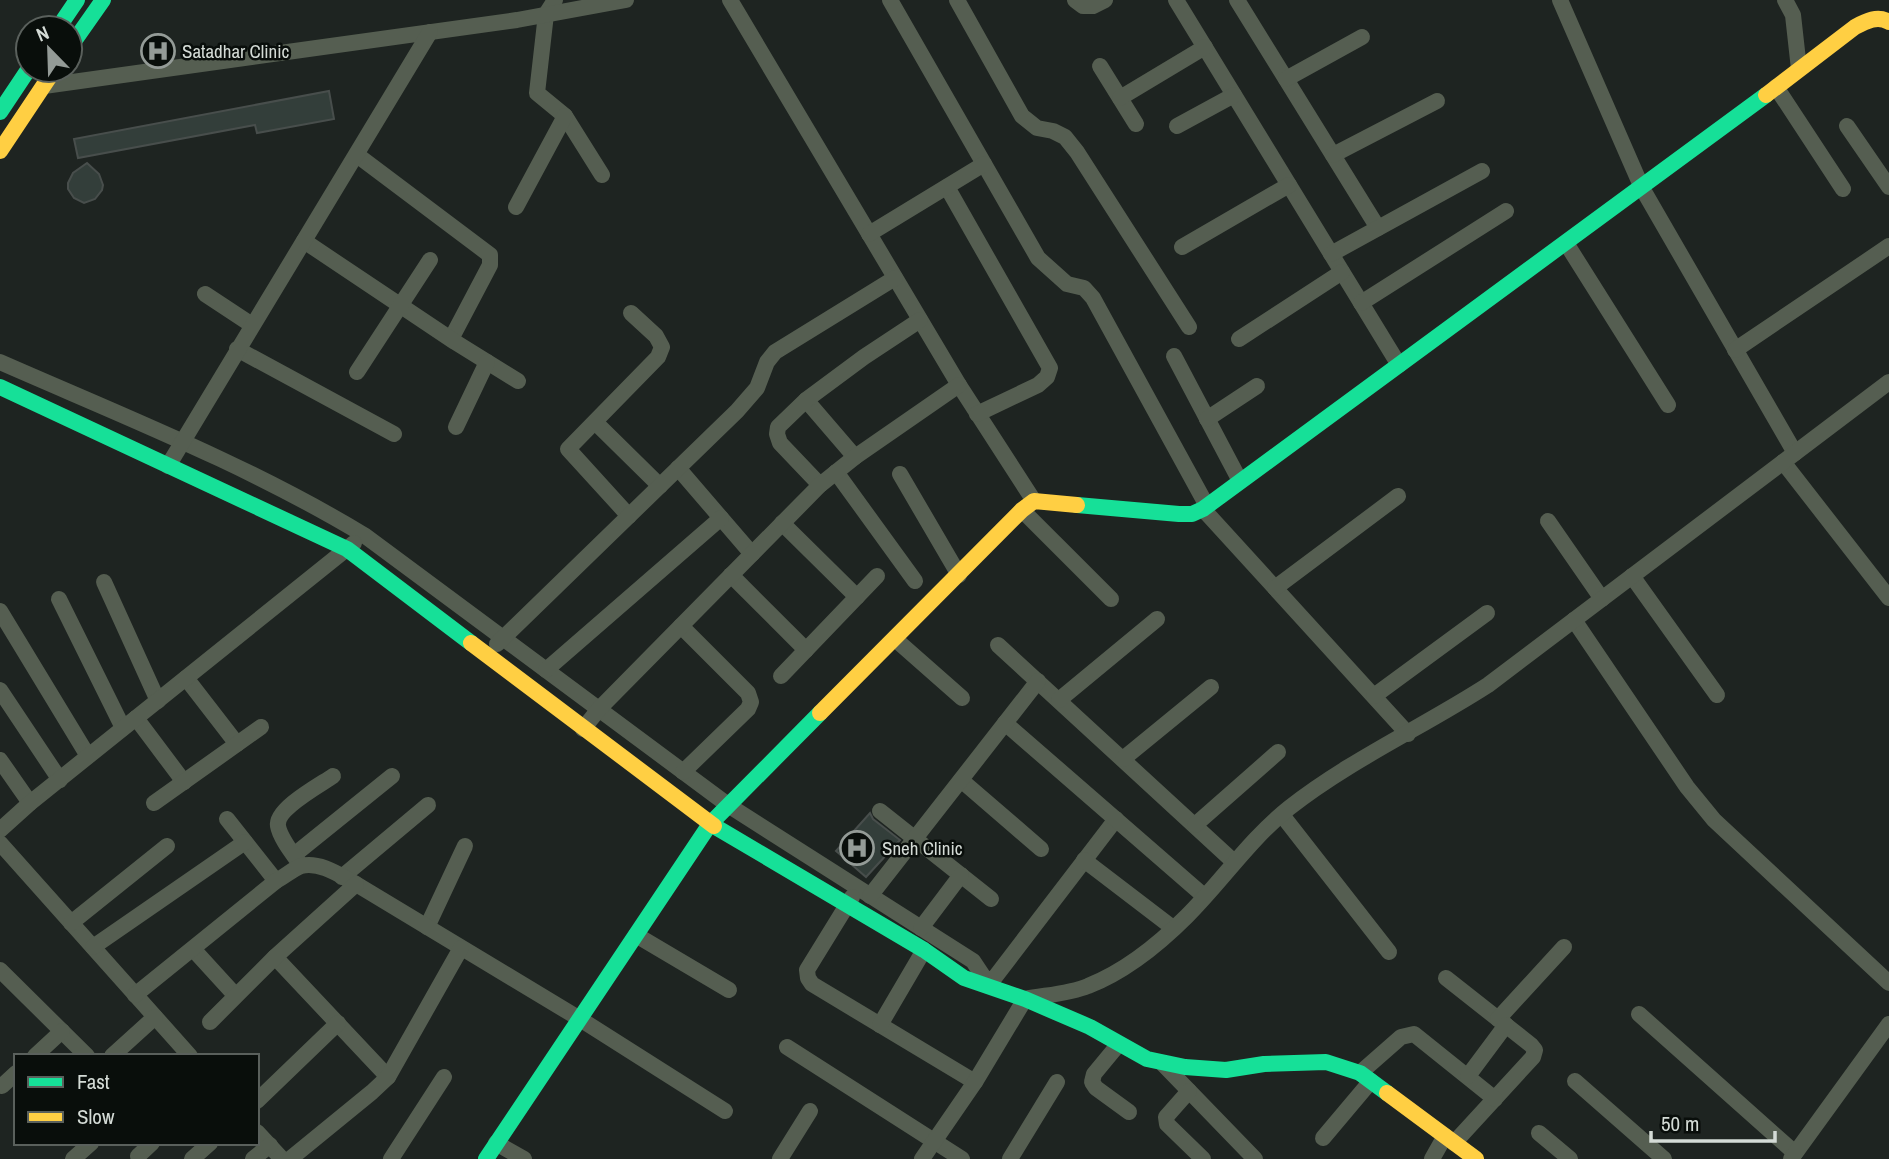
<svg xmlns="http://www.w3.org/2000/svg" width="1889" height="1159" font-family="'Archivo Narrow',sans-serif">
<style>
.building{fill:#333e3a;stroke:#484e4c;stroke-width:2}
.lines{fill:none;stroke-linecap:round;stroke-linejoin:round}
.street{stroke:#555e51;stroke-width:16}
.fast{stroke:#16e098;stroke-width:16}
.slow{stroke:#ffcf43;stroke-width:16}
.labels{text-anchor:middle;stroke-width:5;stroke-linejoin:round;paint-order:stroke}
.poi-label{font-size:19px;fill:#d4dbd6;stroke:#090e0b;text-anchor:start}
</style>
<rect width="100%" height="100%" fill="#1e2421"/>
<!-- building -->
<g class="building">
<path d="M329,91l5,28 -77,14 -2,-8 -177,33 -4,-19z"/>
<path d="M87,163l12,11 4,11 -1,5 -7,9 -11,4 -10,-5 -6,-9v-6l5,-10z"/>
<path d="M870,813l3,6 27,21 -34,37 -30,-26z"/>
</g>
<g class="lines">
<!-- street -->
<g class="street">
<path d="M555,0l-9,14 -9,79 28,23 37,59"/>
<path d="M730,0l229,385 75,116"/>
<path d="M890,0l148,258 29,26 17,4 9,10 114,208"/>
<path d="M957,0l65,116 15,12 16,3 12,6 12,15 112,175"/>
<path d="M1075,0l8,6h10l12,-6"/>
<path d="M1176,0l223,365"/>
<path d="M1237,0l141,228"/>
<path d="M1560,0l82,188 153,265"/>
<path d="M1785,0l8,15 6,54"/>
<path d="M1100,66l36,58"/>
<path d="M1286,79l76,-42"/>
<path d="M44,86l473,-66 109,-20"/>
<path d="M1776,87l67,102"/>
<path d="M1120,98l85,-51"/>
<path d="M1177,126l57,-31"/>
<path d="M1847,126l42,61"/>
<path d="M357,155l133,100v10l-39,74"/>
<path d="M1333,155l104,-54"/>
<path d="M947,187l103,181 -3,9 -9,8 -61,29"/>
<path d="M516,207l49,-91"/>
<path d="M869,234l115,-70"/>
<path d="M304,241l151,101 63,39"/>
<path d="M1566,243l102,162"/>
<path d="M1182,247l107,-62"/>
<path d="M1331,254l151,-83"/>
<path d="M205,294l47,31"/>
<path d="M1361,303l145,-92"/>
<path d="M1239,339l103,-67"/>
<path d="M237,349l157,85"/>
<path d="M1735,350l154,-104"/>
<path d="M1174,356l66,125"/>
<path d="M0,362c123,54 248,103 364,173l364,270 245,156 16,24 127,-166"/>
<path d="M357,372l73,-112"/>
<path d="M806,400l49,57"/>
<path d="M1207,419l50,-33"/>
<path d="M595,422l65,64"/>
<path d="M456,427l31,-65"/>
<path d="M1783,462l106,136"/>
<path d="M168,466l262,-434"/>
<path d="M678,468l74,86"/>
<path d="M836,472l79,109"/>
<path d="M900,474l59,101"/>
<path d="M820,485l-40,-42 -3,-9 1,-7 28,-27 58,-43 56,-37"/>
<path d="M1203,509l205,225"/>
<path d="M1022,510l89,89"/>
<path d="M629,516l-61,-67 90,-92 4,-10 -6,-11 -25,-23"/>
<path d="M1548,521l54,78"/>
<path d="M782,523l75,74"/>
<path d="M731,575l75,75"/>
<path d="M1632,576l85,119"/>
<path d="M104,582l54,119"/>
<path d="M1275,588l123,-92"/>
<path d="M59,599l64,129"/>
<path d="M0,611l88,145"/>
<path d="M1574,620l113,167 27,33 175,163"/>
<path d="M681,626l67,67 3,9 -3,7 -65,63"/>
<path d="M895,639l67,59"/>
<path d="M497,644l240,-233 20,-23 10,-26 8,-10 120,-74"/>
<path d="M998,645l236,217"/>
<path d="M546,670l175,-152"/>
<path d="M781,676l96,-100"/>
<path d="M186,678l51,66"/>
<path d="M0,690l60,90"/>
<path d="M1374,696l113,-83"/>
<path d="M1059,700l98,-81"/>
<path d="M136,718l48,64"/>
<path d="M1005,723l199,173"/>
<path d="M583,729l16,-20 221,-224 35,-28 104,-72"/>
<path d="M1123,759l88,-72"/>
<path d="M0,760l30,43"/>
<path d="M961,780l80,69"/>
<path d="M154,803l107,-76"/>
<path d="M880,811l111,88"/>
<path d="M1282,815l107,137"/>
<path d="M227,819l49,62"/>
<path d="M1195,825l83,-73"/>
<path d="M0,830l30,-27 324,-260"/>
<path d="M0,843l190,213"/>
<path d="M294,855l98,-79"/>
<path d="M1084,860l89,68"/>
<path d="M300,864c-7,-10 -20,-26 -22,-38 -3,-17 42,-41 55,-50"/>
<path d="M342,877l86,-72"/>
<path d="M870,896l168,-215"/>
<path d="M852,897l-45,73 1,8 4,6 163,98"/>
<path d="M71,923l96,-77"/>
<path d="M427,927l38,-81"/>
<path d="M921,928l40,-53"/>
<path d="M636,935l93,55"/>
<path d="M93,947l152,-105"/>
<path d="M193,949l42,46"/>
<path d="M275,957l113,120"/>
<path d="M0,970l87,86"/>
<path d="M1446,978l85,67 4,5 -2,7 -79,86"/>
<path d="M135,995l141,-114c8,-4 17,-12 25,-15 19,-5 40,10 55,18l224,135 145,92"/>
<path d="M1639,1014l156,139"/>
<path d="M1498,1019l66,-72"/>
<path d="M210,1022l65,-65 81,-73"/>
<path d="M880,1025l44,-75"/>
<path d="M1118,1045l-24,29 -2,8 4,6 33,24"/>
<path d="M787,1047l175,112"/>
<path d="M35,1056l27,-25"/>
<path d="M112,1056l43,-39"/>
<path d="M1162,1063l93,96"/>
<path d="M1360,1073l41,-36 13,-3 81,65"/>
<path d="M1468,1076l38,-51"/>
<path d="M1575,1081l89,78"/>
<path d="M2,1086l14,-13"/>
<path d="M1189,1091l-23,26 1,7 36,35"/>
<path d="M257,1101l81,-78"/>
<path d="M257,1132l25,27"/>
<path d="M1539,1133l31,26"/>
<path d="M1323,1138l48,-57"/>
<path d="M496,1143l28,16"/>
<path d="M138,1156l14,-13"/>
<path d="M73,1159l18,-16"/>
<path d="M192,1159l18,-16"/>
<path d="M253,1159l17,-14"/>
<path d="M290,1159l82,-67 16,-15 73,-129"/>
<path d="M391,1159l53,-82"/>
<path d="M780,1159l30,-48"/>
<path d="M922,1159l53,-77 50,-83c20,-4 44,-5 63,-13 36,-14 72,-43 99,-70 35,-35 63,-77 102,-108 61,-48 134,-81 199,-123l401,-303"/>
<path d="M1010,1159l47,-77"/>
<path d="M1432,1159l13,-23"/>
<path d="M1791,1159l98,-135"/>
</g>
<!-- fast -->
<g class="fast">
<path d="M58,28l19,-28"/>
<path d="M70,47l33,-47"/>
<path d="M0,112l28,-42"/>
<path d="M0,387l347,162 124,94"/>
<path d="M1077,505l102,9h13l11,-5 563,-414"/>
<path d="M714,826l210,124 40,28 61,21 65,28 57,32 38,8 41,3 38,-6 62,-2 34,11 27,20"/>
<path d="M486,1159l224,-335 110,-111"/>
</g>
<!-- slow -->
<g class="slow">
<path d="M1766,95l89,-68c11,-6 23,-12 34,-5"/>
<path d="M0,151l54,-81"/>
<path d="M471,643l243,183"/>
<path d="M820,713l202,-203 12,-9 43,4"/>
<path d="M1387,1093l89,66"/>
</g>
</g>
<!-- icons -->
<defs>
<g id="hospital-ring" transform="scale(1.75)"><circle r="9.5" fill="#090e0b" stroke="#949b97" stroke-width="1.5"/><path d="M-5-5h3v3.5h4V-5h3V5h-3V1.5h-4V5h-3Z" fill="#949b97"/></g>
</defs>
<g fill-rule="evenodd">
<use href="#hospital-ring" x="158" y="51"/>
<use href="#hospital-ring" x="857" y="848"/>
</g>
<g class="labels">
<!-- poi labels -->
<g class="poi-label">
<text x="182" y="58">Satadhar Clinic</text>
<text x="882" y="855">Sneh Clinic</text>
</g>
</g>
<!-- legend -->
<rect x="14" y="1054" width="245" height="91" fill="#090e0b" stroke="#5a605c" stroke-width="2"/>
<rect x="28" y="1077" width="35" height="10" fill="#16e098" stroke="#5a605c" stroke-width="2"/>
<text x="77" y="1089" font-size="21" fill="#d4dbd6">Fast</text>
<rect x="28" y="1112" width="35" height="10" fill="#ffcf43" stroke="#5a605c" stroke-width="2"/>
<text x="77" y="1124" font-size="21" fill="#d4dbd6">Slow</text>
<!-- north arrow -->
<g transform="translate(49 49) rotate(337)"><circle r="33" fill="#090e0b" stroke="#5a605c" stroke-width="2"/>
<path d="M0-5L12 26L0 18L-12 26Z" fill="#949b97"/>
<text y="-10" font-size="19" font-weight="bold" text-anchor="middle" fill="#d4dbd6">N</text>
</g>
<!-- scale -->
<path d="M1651 1131v10h124v-10" fill="none" stroke="#d4dbd6" stroke-width="3.5"/>
<text x="1661" y="1131" font-size="21" fill="#d4dbd6" stroke="#090e0b" stroke-width="5" paint-order="stroke">50 m</text>
</svg>
